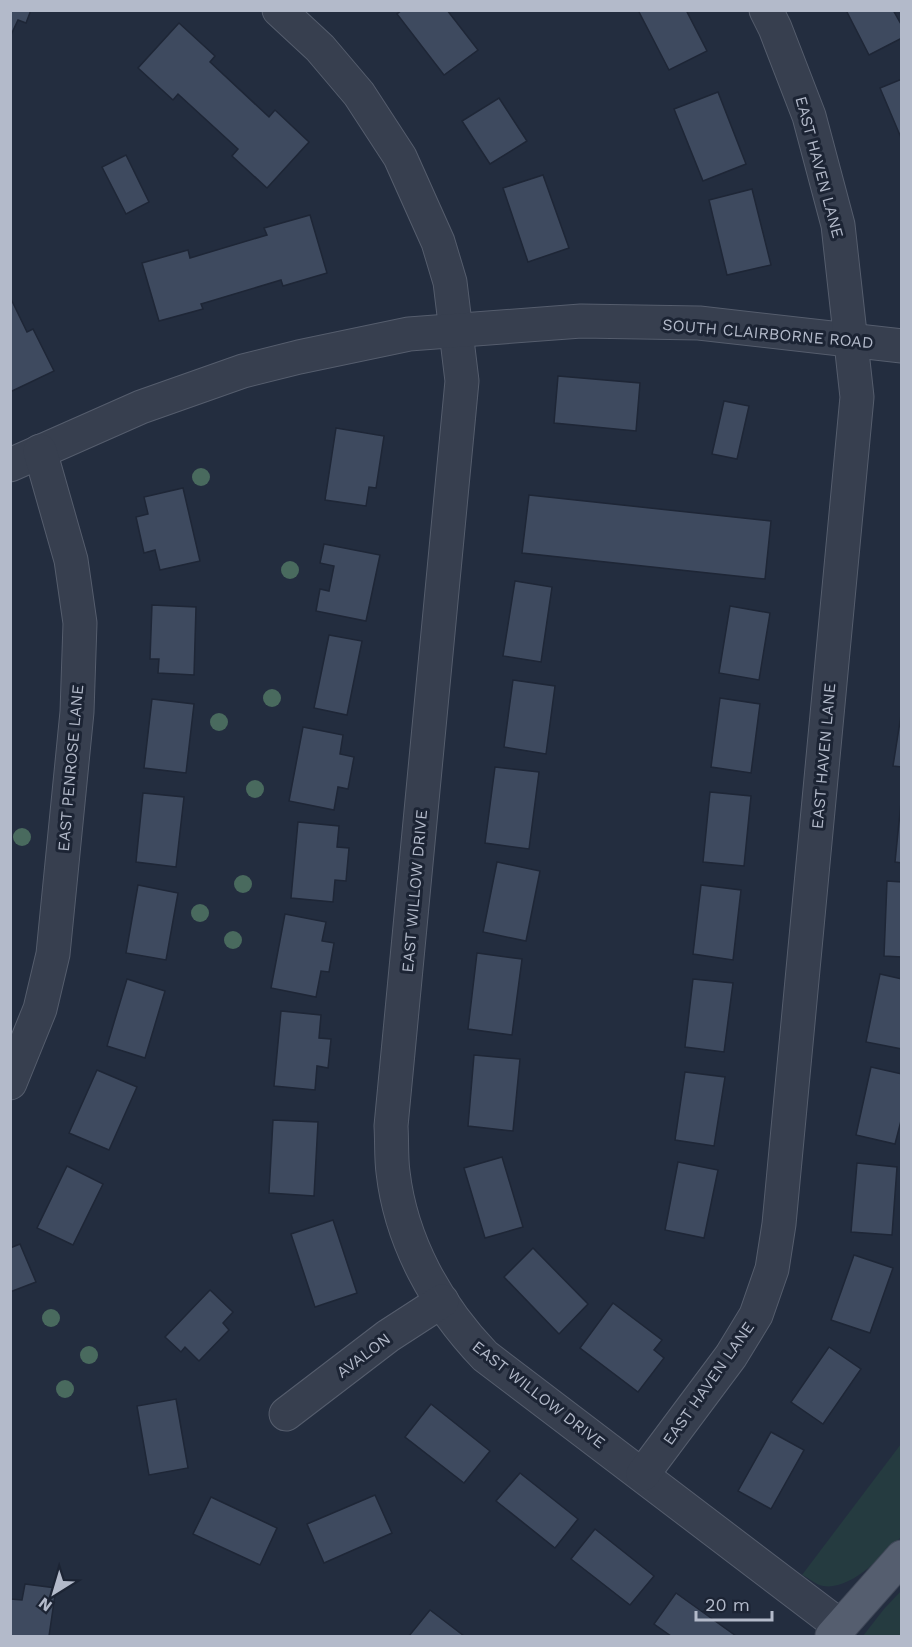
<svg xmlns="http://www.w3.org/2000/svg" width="912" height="1647" font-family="'Work Sans',sans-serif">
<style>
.green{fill:#253b40}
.building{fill:#3e4a5f;stroke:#1e2636;stroke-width:1.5}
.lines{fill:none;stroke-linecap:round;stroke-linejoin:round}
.minor-casing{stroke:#555d6d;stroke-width:35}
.major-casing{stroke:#404858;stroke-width:35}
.minor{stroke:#373f4f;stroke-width:33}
.major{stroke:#555e6f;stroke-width:33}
.tree{fill:#496a5e}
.labels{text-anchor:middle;stroke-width:6;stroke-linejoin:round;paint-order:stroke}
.street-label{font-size:16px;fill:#b3baca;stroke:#1c2434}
</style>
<rect width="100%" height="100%" fill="#232d3f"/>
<!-- green -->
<g class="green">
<path d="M901,1444v93c-17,18 -51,54 -78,49 -7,-1 -14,-8 -21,-11z"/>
<path d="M901,1591v45h-38l21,-27z"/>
</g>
<!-- building -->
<g class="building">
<path d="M10,10h21l-5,13 -8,-3 -8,17z"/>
<path d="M402,10h45l31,40 -34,25 -47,-61z"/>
<path d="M638,10h48l21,41 -38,19z"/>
<path d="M846,10h47l9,16v12l-33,17z"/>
<path d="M179,23l36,33 -5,6 59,55 6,-7 34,32 -42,46 -35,-32 6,-7 -60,-55 -5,6 -35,-32z"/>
<path d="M902,79v61l-22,-52z"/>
<path d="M718,92l28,72 -43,17 -29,-72z"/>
<path d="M499,98l28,43 -37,23 -28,-43z"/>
<path d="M126,155l23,47 -23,12 -24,-47z"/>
<path d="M543,175l26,73 -41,14 -25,-74z"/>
<path d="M752,189l19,76 -44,10 -18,-75z"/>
<path d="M310,215l17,58 -44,13 -2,-6 -80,24 2,5 -44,12 -17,-58 46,-13 2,8 77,-23 -3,-7z"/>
<path d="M10,297l17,35 6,-3 21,42 -44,21z"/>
<path d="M558,376l82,7 -4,48 -82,-8z"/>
<path d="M724,401l25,5 -12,53 -25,-5z"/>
<path d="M336,428l48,8 -8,52 -7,-1 -3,19 -41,-6z"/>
<path d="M183,488l17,73 -40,9 -5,-20 -11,3 -8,-36 12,-3 -4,-17z"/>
<path d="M529,495l242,26 -6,58 -243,-26z"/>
<path d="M324,544l56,11 -14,66 -50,-10 4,-22 9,2 5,-25 -14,-3z"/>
<path d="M515,581l37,6 -11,75 -38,-6z"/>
<path d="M152,605l44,2 -2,68 -36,-2 1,-14h-9z"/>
<path d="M730,606l40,7 -11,67 -40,-7z"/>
<path d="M329,635l33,6 -15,74 -33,-7z"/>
<path d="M513,680l42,6 -9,68 -42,-7z"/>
<path d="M720,698l40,6 -9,69 -40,-6z"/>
<path d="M152,699l42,5 -8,69 -42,-5z"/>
<path d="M902,709v58l-9,-1z"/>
<path d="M303,727l40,8 -3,19 14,3 -6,32 -10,-2 -4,23 -45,-9z"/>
<path d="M495,767l44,5 -10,77 -44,-6z"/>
<path d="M710,792l41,4 -7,70 -41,-4z"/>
<path d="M143,793l41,4 -8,70 -40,-5z"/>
<path d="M902,793v70l-7,-1z"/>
<path d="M298,822l41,4 -2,21 12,1 -3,33 -11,-1 -2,22 -42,-4z"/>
<path d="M497,862l43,9 -14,70 -43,-9z"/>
<path d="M887,881l15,1v75l-18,-1z"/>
<path d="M138,885l40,8 -12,67 -40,-7z"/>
<path d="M701,885l40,5 -8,70 -40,-6z"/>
<path d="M285,914l41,8 -4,19 12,2 -5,29 -8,-1 -5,26 -45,-9z"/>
<path d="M477,953l45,6 -10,76 -44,-6z"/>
<path d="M880,974l22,5v70l-36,-7z"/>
<path d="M127,979l38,12 -20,67 -38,-12z"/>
<path d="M693,979l40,4 -9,69 -39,-5z"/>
<path d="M281,1011l40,4 -2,23 12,1 -3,29 -11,-2 -2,24 -41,-4z"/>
<path d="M474,1055l46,4 -7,72 -45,-5z"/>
<path d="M871,1067l31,7v43l-7,27 -39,-9z"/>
<path d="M97,1070l40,17 -28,63 -40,-17z"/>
<path d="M685,1072l40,5 -11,69 -39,-6z"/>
<path d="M273,1120l45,2 -4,74 -45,-3z"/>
<path d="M502,1157l21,70 -38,11 -21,-70z"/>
<path d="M678,1162l40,8 -14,68 -39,-8z"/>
<path d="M857,1163l40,4 -5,68 -41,-3z"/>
<path d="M67,1166l36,18 -30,61 -36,-17z"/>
<path d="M333,1220l24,73 -42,14 -24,-73z"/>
<path d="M20,1244l16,38 -26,10v-44z"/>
<path d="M533,1248l55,56 -29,30 -55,-57z"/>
<path d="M854,1255l39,13 -23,65 -39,-13z"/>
<path d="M210,1290l23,22 -10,11 6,7 -30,31 -14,-14 -4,5 -16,-15z"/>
<path d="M613,1303l49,37 -8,10 10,8 -26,34 -58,-44z"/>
<path d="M829,1347l32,22 -38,55 -32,-22z"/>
<path d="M176,1399l12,69 -39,7 -12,-69z"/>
<path d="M431,1404l59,47 -26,32 -59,-46z"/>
<path d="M771,1432l33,18 -33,59 -33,-18z"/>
<path d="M520,1473l58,46 -23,29 -59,-47z"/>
<path d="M375,1495l17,38 -68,30 -17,-39z"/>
<path d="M211,1497l66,31 -17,37 -67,-31z"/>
<path d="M595,1529l59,47 -24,29 -59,-46z"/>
<path d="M25,1584l31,4 -7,48h-39v-37l12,1z"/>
<path d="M676,1593l60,43h-65l-17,-12z"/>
<path d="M430,1610l34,26h-55z"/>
</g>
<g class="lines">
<!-- minor casing -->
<g class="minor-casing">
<g id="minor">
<path d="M279,10l41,38 39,46 41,63 38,85 12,40 12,99 -71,745c1,15 0,31 2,46 8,70 44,134 92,184l355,270"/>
<path d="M10,465l131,-58 102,-36 56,-14 110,-23 172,-13 118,2 203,23"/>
<path d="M10,1083l30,-74 13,-55 24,-242 3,-89 -9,-63 -31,-109"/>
<path d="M286,1414l102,-78 54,-35"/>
<path d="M643,1474l88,-118 25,-41 16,-46 7,-45 78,-827 -19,-172 -29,-109 -34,-88 -9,-18"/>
</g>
</g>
<!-- major casing -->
<g class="major-casing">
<path id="major" d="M832,1636l70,-79"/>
</g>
<!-- minor -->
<use href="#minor" class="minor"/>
<!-- major -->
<use href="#major" class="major"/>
</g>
<!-- trees -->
<g class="tree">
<circle cx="201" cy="477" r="9"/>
<circle cx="290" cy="570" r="9"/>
<circle cx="272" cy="698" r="9"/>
<circle cx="219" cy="722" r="9"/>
<circle cx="255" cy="789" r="9"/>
<circle cx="22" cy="837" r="9"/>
<circle cx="243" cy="884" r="9"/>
<circle cx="200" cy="913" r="9"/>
<circle cx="233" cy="940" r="9"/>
<circle cx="51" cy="1318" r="9"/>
<circle cx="89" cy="1355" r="9"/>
<circle cx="65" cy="1389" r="9"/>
</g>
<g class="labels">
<!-- street labels -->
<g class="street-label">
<text transform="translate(820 167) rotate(75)" y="6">EAST HAVEN LANE</text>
<text transform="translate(768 333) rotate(5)" y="6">SOUTH CLAIRBORNE ROAD</text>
<text transform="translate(823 756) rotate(-85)" y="6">EAST HAVEN LANE</text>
<text transform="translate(70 768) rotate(-85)" y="6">EAST PENROSE LANE</text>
<text transform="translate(414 891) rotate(-85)" y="6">EAST WILLOW DRIVE</text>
<text transform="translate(363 1355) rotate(-37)" y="6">AVALON</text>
<text transform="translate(708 1383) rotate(-55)" y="6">EAST HAVEN LANE</text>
<text transform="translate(539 1394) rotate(38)" y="6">EAST WILLOW DRIVE</text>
</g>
</g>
<!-- border -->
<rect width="912" height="1647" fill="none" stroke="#b3baca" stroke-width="24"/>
<!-- north arrow -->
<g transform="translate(54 1593) rotate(217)" stroke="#1c2434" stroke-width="4.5" paint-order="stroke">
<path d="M0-4.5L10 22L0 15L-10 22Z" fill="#b3baca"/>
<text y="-9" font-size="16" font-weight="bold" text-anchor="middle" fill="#b3baca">N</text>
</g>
<!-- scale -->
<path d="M696 1611v9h76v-9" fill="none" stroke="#b3baca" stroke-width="3"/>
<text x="705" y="1611" font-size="18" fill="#b3baca" stroke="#1c2434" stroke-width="4.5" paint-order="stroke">20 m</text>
</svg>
